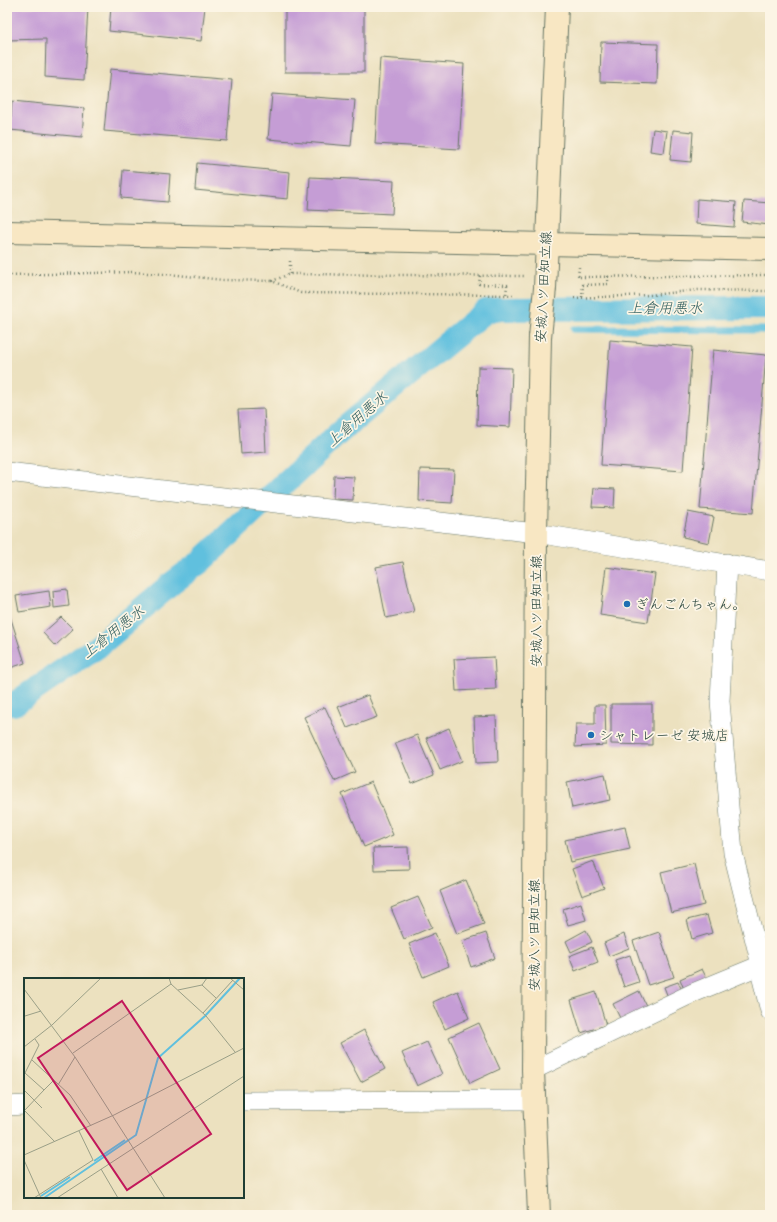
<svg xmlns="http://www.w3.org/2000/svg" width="777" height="1222" font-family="'Indie Flower','Klee One',sans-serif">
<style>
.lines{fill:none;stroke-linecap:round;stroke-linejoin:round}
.stream{stroke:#60c0de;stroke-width:7}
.canal{stroke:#60c0de;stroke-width:24}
.building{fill:#c59dd5}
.street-casing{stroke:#677665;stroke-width:20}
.secondary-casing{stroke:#677665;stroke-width:24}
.path{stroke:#677665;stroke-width:2.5;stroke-dasharray:1 3;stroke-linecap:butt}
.street{stroke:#fff;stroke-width:19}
.secondary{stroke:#f8e7c3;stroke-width:22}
.secondary-bridge-casing{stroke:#677665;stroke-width:24;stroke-linecap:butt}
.secondary-bridge{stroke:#f8e7c3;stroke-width:22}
.poi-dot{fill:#1f6fb2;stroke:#fcf5e5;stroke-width:1.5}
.labels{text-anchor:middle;stroke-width:3.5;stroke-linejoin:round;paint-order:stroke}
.street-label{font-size:14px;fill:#1f3d34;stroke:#fcf5e5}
.poi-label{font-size:14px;fill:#1f3d34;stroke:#fcf5e5;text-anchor:start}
.water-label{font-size:15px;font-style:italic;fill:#2f5e5e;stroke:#fcf5e5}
.inset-river{fill:none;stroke:#60c0de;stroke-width:2}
.inset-road{fill:none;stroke:#9a9f87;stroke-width:1}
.view{fill:#c2185b;fill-opacity:0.15;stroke:#c2185b;stroke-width:2}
.inset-edge{fill:none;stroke:#1f3d34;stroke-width:2}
</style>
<rect width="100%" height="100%" fill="#fcf5e5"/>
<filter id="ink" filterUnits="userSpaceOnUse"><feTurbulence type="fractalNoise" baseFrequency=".025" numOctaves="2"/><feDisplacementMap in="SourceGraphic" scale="8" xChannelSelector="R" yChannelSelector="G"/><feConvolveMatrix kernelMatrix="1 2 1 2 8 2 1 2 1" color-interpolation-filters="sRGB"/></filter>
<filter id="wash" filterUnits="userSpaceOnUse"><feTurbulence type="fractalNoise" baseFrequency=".012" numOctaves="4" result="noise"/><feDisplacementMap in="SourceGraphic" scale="16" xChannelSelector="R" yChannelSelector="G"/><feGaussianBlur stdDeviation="0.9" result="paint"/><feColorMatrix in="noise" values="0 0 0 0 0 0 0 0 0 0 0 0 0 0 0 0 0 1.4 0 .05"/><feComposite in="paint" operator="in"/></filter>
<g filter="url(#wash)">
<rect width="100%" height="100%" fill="#ece1bf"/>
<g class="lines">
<!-- stream -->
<path class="stream" d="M574,329l196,1"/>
<!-- canal -->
<path class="canal" d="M7,704h7l83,-57 74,-63 28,-21 142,-132 145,-120 15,-2 269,-1"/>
</g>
<g id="blocks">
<!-- building -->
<g class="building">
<path d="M7,7h81l-4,73 -39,-3 1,-38 -39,1z"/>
<path d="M111,7h94l-4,34 -92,-10z"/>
<rect x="285" y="7" width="79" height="65"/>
<path d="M601,42l57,2 -1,40 -57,-2z"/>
<path d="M380,58l84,6 -5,85 -84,-5z"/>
<path d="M110,69l122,11 -5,61 -123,-10z"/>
<path d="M272,94l83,6 -4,46 -83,-7z"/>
<path d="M12,101l72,7 -2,29 -72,-7z"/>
<path d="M653,129l14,2 -3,22 -14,-2z"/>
<path d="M673,130l20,2 -2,30 -21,-2z"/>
<path d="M197,163l93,9 -2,27 -93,-9z"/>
<path d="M123,170l47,4 -2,28 -47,-4z"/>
<path d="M310,177l84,4 -2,33 -84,-4z"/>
<path d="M697,199l39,3 -2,25 -38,-3z"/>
<path d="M744,201l26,2v22l-28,-3z"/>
<path d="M610,340l82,7 -9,124 -82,-6z"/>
<path d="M713,350l53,5 -13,158 -53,-4z"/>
<path d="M478,367l34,1 -2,59 -33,-2z"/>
<path d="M264,409l2,43 -25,2 -3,-44z"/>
<path d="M420,469l34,1 -2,33 -33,-2z"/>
<path d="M334,476l20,1 -1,23 -20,-1z"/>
<path d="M594,488l21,1 -1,19 -22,-1z"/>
<path d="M688,512l26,5 -5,26 -26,-6z"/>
<path d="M403,562l11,50 -28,6 -10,-51z"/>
<path d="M606,567l49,7 -7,48 -48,-7z"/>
<path d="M67,589l2,17 -15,2 -1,-17z"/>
<path d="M49,591l2,16 -32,5 -3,-16z"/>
<path d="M10,616l15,47 -18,6v-52z"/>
<path d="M61,617l12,12 -18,17 -12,-13z"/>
<path d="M494,657l2,32 -40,2 -2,-32z"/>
<path d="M368,695l9,22 -30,11 -9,-21z"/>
<path d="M611,704h41v41l-41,-1z"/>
<path d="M595,705h10l1,40 -31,2 1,-23h19z"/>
<path d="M325,707l30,65 -21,9 -30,-64z"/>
<path d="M496,716l2,46 -22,1 -2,-46z"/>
<path d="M449,728l13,33 -22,9 -14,-32z"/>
<path d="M417,735l17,40 -22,9 -17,-41z"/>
<path d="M605,774l5,26 -38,8 -5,-26z"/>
<path d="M371,782l22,53 -29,12 -22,-53z"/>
<path d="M625,827l5,22 -60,13 -5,-22z"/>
<path d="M408,847l1,22 -35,1 -1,-22z"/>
<path d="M593,861l11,27 -22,8 -10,-27z"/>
<path d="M694,864l10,41 -33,8 -10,-41z"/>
<path d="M466,880l18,44 -27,10 -17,-43z"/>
<path d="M418,897l14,30 -28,12 -13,-31z"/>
<path d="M581,903l5,17 -18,5 -5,-16z"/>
<path d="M707,915l5,18 -20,6 -5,-19z"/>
<path d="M586,930l6,12 -21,10 -5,-11z"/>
<path d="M659,932l15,45 -26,8 -15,-44z"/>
<path d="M435,933l14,33 -26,11 -14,-33z"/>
<path d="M486,933l9,25 -24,9 -9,-26z"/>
<path d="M624,934l5,14 -20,8 -5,-13z"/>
<path d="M592,947l6,15 -23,9 -6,-15z"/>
<path d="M630,955l9,27 -15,5 -9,-27z"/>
<path d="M702,969l6,12 -23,11 -5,-13z"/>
<path d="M678,982l6,12 -15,6 -5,-13z"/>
<path d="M458,991l11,27 -24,11 -12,-27z"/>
<path d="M639,991l9,19 -26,12 -9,-18z"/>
<path d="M596,992l10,33 -25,8 -10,-33z"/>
<path d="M479,1023l21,46 -30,14 -21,-46z"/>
<path d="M364,1030l21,39 -24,13 -21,-39z"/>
<path d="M427,1042l15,32 -25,12 -15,-33z"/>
</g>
</g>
</g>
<g filter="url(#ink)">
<use href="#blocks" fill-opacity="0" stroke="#677665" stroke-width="1"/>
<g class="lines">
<!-- street casing -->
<g class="street-casing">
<g id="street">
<path d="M7,472l529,61 234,38"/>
<path d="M727,563l-7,138 13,152 28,112 1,14 8,32"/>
<path d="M533,1070l160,-77 68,-28"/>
<path d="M243,1101l291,-1"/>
<path d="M7,1106l18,-1"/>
</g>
</g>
<!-- secondary casing -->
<g class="secondary-casing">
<g id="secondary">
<path d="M7,232l763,17"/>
<path d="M545,288l12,-281"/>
<path d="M539,1215l-6,-145 3,-537 4,-196"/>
</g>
</g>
<!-- path -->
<g class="path">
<path d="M579,267l-1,10 192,-2"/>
<path d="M290,274v-13"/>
<path d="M7,275l126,-3 45,3 45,5 49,1 29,12 212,2"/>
<path d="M480,276l-1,8 28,1 -1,10"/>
<path d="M272,281l18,-7 234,2"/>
<path d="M582,297l1,-12 25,-1v-8"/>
<path d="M574,298l76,-3 48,-5 72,1"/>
</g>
<!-- street -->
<use href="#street" class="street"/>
<!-- secondary -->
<use href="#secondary" class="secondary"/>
<!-- secondary-bridge casing -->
<g class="secondary-bridge-casing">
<path id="secondary-bridge" d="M540,337l5,-49"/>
</g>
<!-- secondary-bridge -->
<use href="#secondary-bridge" class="secondary-bridge"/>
</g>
</g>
<!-- markers -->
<g class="poi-dot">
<circle cx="627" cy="604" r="4"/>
<circle cx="591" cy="735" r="4"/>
</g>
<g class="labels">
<!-- street labels -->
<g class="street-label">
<text transform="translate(543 287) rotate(-87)" y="5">安城八ツ田知立線</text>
<text transform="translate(536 611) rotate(-90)" y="5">安城八ツ田知立線</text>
<text transform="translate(534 935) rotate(-90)" y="5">安城八ツ田知立線</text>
</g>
<!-- poi labels -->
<g class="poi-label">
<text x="635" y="609">ぎんごんちゃん。</text>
<text x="599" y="740">シャトレーゼ 安城店</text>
</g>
<!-- water labels -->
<g class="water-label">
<text x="665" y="313">上倉用悪水</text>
<text transform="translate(357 419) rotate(-41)" y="5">上倉用悪水</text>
<text transform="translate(113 632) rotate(-38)" y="5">上倉用悪水</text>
</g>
</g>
<!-- overview -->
<g transform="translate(24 978)">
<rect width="220" height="220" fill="#ece1bf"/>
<path class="inset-river" d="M70,183l31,-21M17,218l29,-19M20,220l92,-63 22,-77 47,-42 35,-38"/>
<path class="inset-road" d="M145,0l2,6 35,32 29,36M206,0l14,12M178,7l14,13M0,11l51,68 90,141M154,12l24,-5 5,-7M179,35l30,-33M1,38l16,-5M0,69l28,-22 49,-47M49,75l98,-69M8,82l38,35 21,31M1,95l19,17 10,-10M0,97l15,-30 -4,-6M34,107l17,-28M0,112l18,18M0,132l31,32M0,133l20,-21M0,177l90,-40 130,-67M0,182l17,38M77,191l17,29M10,220l59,-38 -14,-29M33,220l187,-122"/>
<path class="view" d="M98,23l89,133 -84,56 -89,-132z"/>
<rect width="220" height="220" class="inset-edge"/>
</g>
<!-- margin -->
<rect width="777" height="1222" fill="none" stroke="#fcf5e5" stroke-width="24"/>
</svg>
